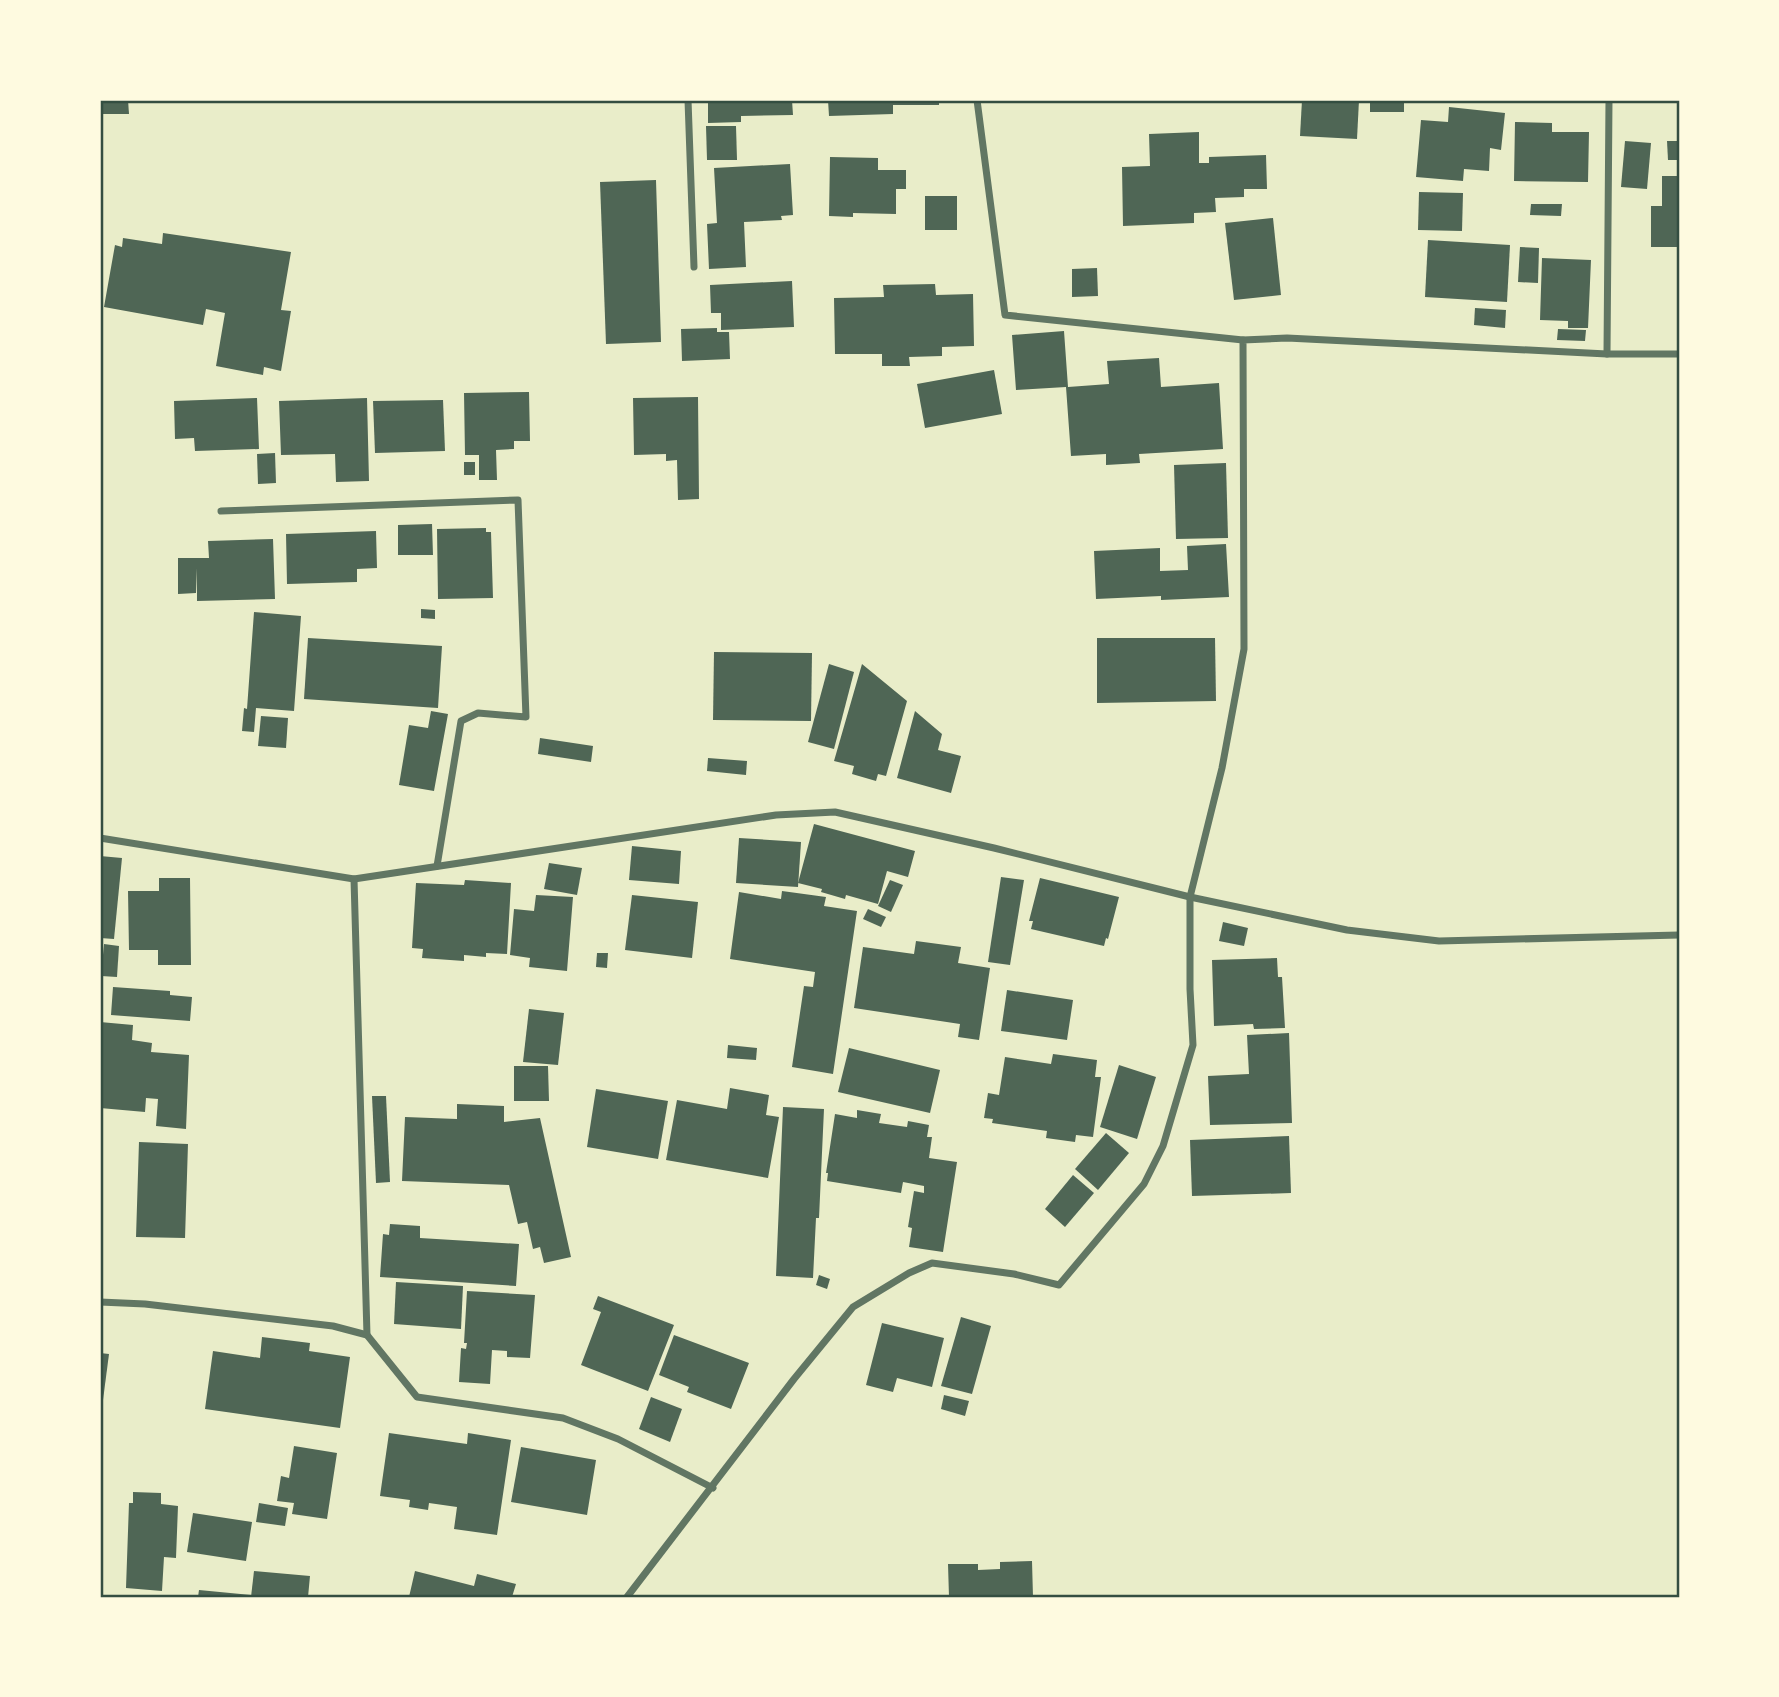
<svg xmlns="http://www.w3.org/2000/svg" width="1779" height="1697" font-family="Karla,sans-serif">
<style>
.building{fill:#4f6655}
.lines{fill:none;stroke-linecap:round;stroke-linejoin:round}
.minor{stroke:#617663;stroke-width:7}
.neatline{fill:none;stroke:#344e41;stroke-width:2.5}
</style>
<rect width="100%" height="100%" fill="#e9edc9"/>
<!-- building -->
<g class="building">
<path d="M100,100h28l1,14h-29z"/>
<path d="M708,100h84l1,15 -52,1v6l-33,1z"/>
<path d="M828,100h111v5h-46v9l-64,2z"/>
<path d="M1302,100h57l-2,39 -57,-3z"/>
<rect x="1370" y="100" width="34" height="12"/>
<path d="M1449,107l56,6 -4,37 -11,-2 -1,23 -25,-2 -1,12 -47,-4 5,-57 27,2z"/>
<path d="M1515,122l37,1v9h37l-1,50 -74,-1z"/>
<path d="M706,126h30l1,34h-30z"/>
<path d="M1199,132v31h10v-6l57,-2 1,34h-23v8l-29,1 1,14 -22,1v10l-71,3 -1,-59 28,-1 -1,-32z"/>
<path d="M1625,141l26,2 -4,46 -26,-2z"/>
<path d="M1667,141h12v19h-11z"/>
<path d="M830,157l48,1v12h28v19h-10v25l-43,-1v4l-24,-1z"/>
<path d="M790,164l3,51 -12,1 1,4 -38,2 2,45 -37,2 -2,-45 10,-1 -3,-55z"/>
<path d="M1662,176h17v71h-28v-41h11z"/>
<path d="M656,180l5,162 -55,2 -6,-162z"/>
<path d="M1419,192l44,1 -1,38 -44,-1z"/>
<rect x="925" y="196" width="32" height="34"/>
<path d="M1531,204h31l-1,12 -31,-1z"/>
<path d="M1273,218l8,77 -47,5 -9,-77z"/>
<path d="M163,233l128,19 -10,58 10,1 -10,60 -17,-4 -1,8 -47,-9 9,-53 -19,-4 -3,16 -99,-18 11,-62 7,2 1,-9 39,6z"/>
<path d="M1428,240l82,5 -3,57 -82,-5z"/>
<path d="M1520,247l19,1 -1,35 -20,-1z"/>
<path d="M1542,258l49,2 -3,68h-20v-7l-28,-1z"/>
<path d="M1097,268l1,28 -26,1v-28z"/>
<path d="M792,281l2,46 -73,3v-17h-10l-1,-28z"/>
<path d="M935,284l1,11 37,-1 1,52 -32,1v9l-33,1 1,9h-28v-12h-47l-1,-56 50,-1 -1,-12z"/>
<path d="M1475,308l31,2 -1,18 -31,-3z"/>
<path d="M717,328v4h12l1,27 -48,2 -1,-32z"/>
<path d="M1558,329l28,1 -1,11 -28,-1z"/>
<path d="M1064,331l4,56 41,-3 -2,-23 52,-3 2,29 58,-4 4,66 -84,5 1,9 -34,2v-11l-35,2 -5,-69 -50,3 -4,-55z"/>
<path d="M994,370l8,44 -77,14 -8,-44z"/>
<path d="M529,392l1,49h-16v8l-18,1 1,30h-18v-25h-14l-1,-62z"/>
<path d="M698,397l1,102 -21,1 -1,-40 -11,1v-7l-32,1 -1,-57z"/>
<path d="M257,398l2,51 -64,2 -1,-13 -19,1 -1,-38z"/>
<path d="M367,398l2,83 -33,1 -1,-28 -54,1 -2,-54z"/>
<path d="M443,400l2,51 -70,2 -2,-52z"/>
<path d="M275,453l1,30 -18,1 -1,-30z"/>
<rect x="464" y="462" width="11" height="13"/>
<path d="M1226,463l2,75 -52,1 -2,-74z"/>
<path d="M432,524l1,31h-35v-30z"/>
<path d="M486,528v4h5l2,66 -55,1 -1,-70z"/>
<path d="M376,531l1,37 -20,1v13l-70,2 -1,-50z"/>
<path d="M273,539l2,60 -78,2v-33l-1,25 -18,1v-36h31l-1,-17z"/>
<path d="M1226,544l3,53 -68,3v-4l-65,3 -2,-48 66,-3v23l28,-1 -1,-24z"/>
<path d="M421,609l14,1v9l-14,-1z"/>
<path d="M254,612l47,4 -7,95 -38,-3 -2,24 -12,-1 2,-23 3,1z"/>
<path d="M308,638l134,8 -4,62 -134,-9z"/>
<path d="M1097,638h118l1,63 -119,2z"/>
<path d="M714,652l98,1 -1,68 -98,-1z"/>
<path d="M829,664l25,8 -20,77 -26,-7z"/>
<path d="M862,664l45,37 -21,75 -8,-2 -2,7 -24,-7 2,-8 -20,-5z"/>
<path d="M431,711l17,3 -14,77 -35,-6 10,-60 19,3z"/>
<path d="M915,711l27,23 -4,16 23,6 -10,37 -54,-15z"/>
<path d="M261,716l27,2 -2,30 -28,-2z"/>
<path d="M540,738l53,8 -2,16 -53,-8z"/>
<path d="M708,758l39,3 -1,14 -39,-4z"/>
<path d="M814,824l101,27 -7,26 -21,-6 -9,33 -32,-9 -1,4 -24,-7 1,-3 -24,-6z"/>
<path d="M739,838l62,4 -3,45 -62,-4z"/>
<path d="M632,846l49,5 -2,33 -50,-4z"/>
<path d="M100,856l22,2 -8,81 -14,-1z"/>
<path d="M549,863l33,5 -5,27 -33,-6z"/>
<path d="M1001,877l23,3 -14,85 -22,-3z"/>
<path d="M159,878h31l1,87h-33v-15h-29l-1,-59h31z"/>
<path d="M1040,878l79,19 -11,42 -2,-1 -2,8 -73,-17 2,-8h-4z"/>
<path d="M465,880l46,3 -4,71 -21,-1v4l-22,-2v6l-42,-3 1,-9 -11,-1 4,-65 48,2z"/>
<path d="M890,880l13,5 -12,27 -13,-6z"/>
<path d="M782,891l44,6 -2,9 33,5 -24,163 -41,-7 12,-81 9,1 2,-15 -85,-13 9,-67 42,7z"/>
<path d="M536,895l37,2 -6,74 -38,-4 1,-9 -20,-3 4,-46 20,2z"/>
<path d="M632,895l66,7 -6,56 -67,-8z"/>
<path d="M868,909l18,8 -5,10 -18,-8z"/>
<path d="M1223,922l25,6 -4,18 -25,-5z"/>
<path d="M916,941l45,6 -3,16 32,5 -11,72 -21,-3 2,-13 -106,-16 9,-61 51,7z"/>
<path d="M104,944l15,2 -2,31 -16,-1z"/>
<path d="M597,953h11l-1,15 -11,-1z"/>
<path d="M1277,958l1,19h4l3,51 -31,1 -1,-5 -39,2 -2,-66z"/>
<path d="M113,987l57,4v4l22,2 -2,24 -79,-6z"/>
<path d="M1007,990l66,10 -6,40 -66,-9z"/>
<path d="M529,1009l35,4 -6,52 -35,-3z"/>
<path d="M100,1022l33,3 -1,15 20,3 -1,9 38,3 -3,74 -30,-3 2,-27 -12,-1 -1,14 -45,-4z"/>
<path d="M1289,1033l3,90 -82,2 -2,-49 41,-2 -2,-39z"/>
<path d="M728,1045l29,3 -1,12 -29,-2z"/>
<path d="M849,1048l91,22 -10,43 -92,-21z"/>
<path d="M1053,1054l44,6 -2,17h6l-8,60 -17,-2 -1,7 -29,-4 1,-7 -55,-8 1,-4 -9,-1 4,-25 11,2 6,-38 46,7z"/>
<path d="M1119,1065l37,12 -19,62 -37,-12z"/>
<path d="M514,1066h34l1,35h-35z"/>
<path d="M730,1088l39,7 -3,20 13,2 -11,61 -102,-18 11,-60 50,9z"/>
<path d="M596,1089l72,12 -10,58 -71,-12z"/>
<path d="M372,1096h14l4,86 -14,1z"/>
<path d="M457,1104l47,2v16l36,-4 31,139 -27,6 -4,-16 -7,2 -6,-27 -9,2 -9,-39 -107,-4 3,-64 52,2z"/>
<path d="M783,1107l41,2 -5,109h-3l-3,60 -37,-2z"/>
<path d="M857,1110l24,4 -2,9 28,4 1,-6 21,4 -2,12h5l-3,21 28,4 -14,90 -34,-5 3,-19 -4,-1 6,-36 10,2v-7l-21,-4 -2,11 -74,-12 1,-8h-2l9,-59 22,4z"/>
<path d="M1106,1133l23,20 -31,37 -23,-21z"/>
<path d="M1289,1136l2,57 -99,3 -2,-56z"/>
<path d="M139,1142l49,2 -3,94 -49,-1z"/>
<path d="M1073,1175l21,18 -29,34 -20,-18z"/>
<path d="M390,1224l30,2v12l99,6 -3,42 -136,-9 3,-43 6,1z"/>
<path d="M819,1275l11,4 -3,10 -11,-4z"/>
<path d="M396,1282l67,4 -2,43 -67,-5z"/>
<path d="M467,1291l68,4 -5,63 -23,-1v-6l-15,-1 -2,34 -31,-2 2,-34 5,1 1,-6h-3z"/>
<path d="M598,1296l76,29 -26,66 -67,-26 20,-53 -8,-3z"/>
<path d="M961,1317l30,9 -19,68 -31,-8z"/>
<path d="M882,1323l62,15 -12,49 -35,-9 -4,14 -27,-7z"/>
<path d="M674,1335l75,28 -18,46 -44,-17 2,-5 -30,-12z"/>
<path d="M262,1337l48,6 -1,8 41,6 -10,71 -135,-19 8,-58 47,7z"/>
<path d="M100,1353l9,1 -6,46h-3z"/>
<path d="M944,1395l25,6 -4,15 -24,-7z"/>
<path d="M651,1397l31,12 -12,33 -31,-13z"/>
<path d="M389,1433l78,11 1,-11 43,7 -14,95 -43,-6 3,-22 -28,-4 -1,7 -19,-3 1,-7 -30,-4z"/>
<path d="M294,1446l43,7 -10,66 -35,-5 2,-11 -17,-2 4,-25 8,2z"/>
<path d="M521,1447l75,13 -9,55 -76,-13z"/>
<path d="M133,1492l28,1v11l17,2 -2,52 -12,-1 -2,34 -36,-3 3,-85h4z"/>
<path d="M259,1503l29,5 -3,18 -29,-4z"/>
<path d="M193,1513l59,9 -6,39 -59,-9z"/>
<path d="M1032,1561l1,36h-84l-1,-33h30v6l22,-1v-7z"/>
<path d="M254,1571l56,5 -2,21h-57z"/>
<path d="M415,1571l59,15 3,-12 39,10 -4,13h-103z"/>
<path d="M199,1590l52,5v2h-53z"/>
</g>
<g class="lines">
<!-- minor -->
<g class="minor">
<path d="M688,100l6,167"/>
<path d="M977,100l28,215 238,25"/>
<path d="M1607,354l2,-254"/>
<path d="M221,511l297,-11 8,217 -48,-4 -17,8 -24,145"/>
<path d="M100,838l254,41 422,-64 59,-3 159,36 196,49 157,33 92,11 240,-6"/>
<path d="M354,879l13,456"/>
<path d="M100,1302l45,2 188,22 34,9 50,62 146,21 55,21 95,49"/>
<path d="M627,1597l167,-218 59,-72 56,-34 23,-10 82,11 45,11 85,-101 19,-38 30,-101 -3,-56v-92l32,-129 22,-119 -1,-309 44,-2 320,16h72"/>
</g>
</g>
<!-- border -->
<rect width="1779" height="1697" fill="none" stroke="#fefae0" stroke-width="203"/>
<rect x="102" y="102" width="1576" height="1494" class="neatline"/>
</svg>
